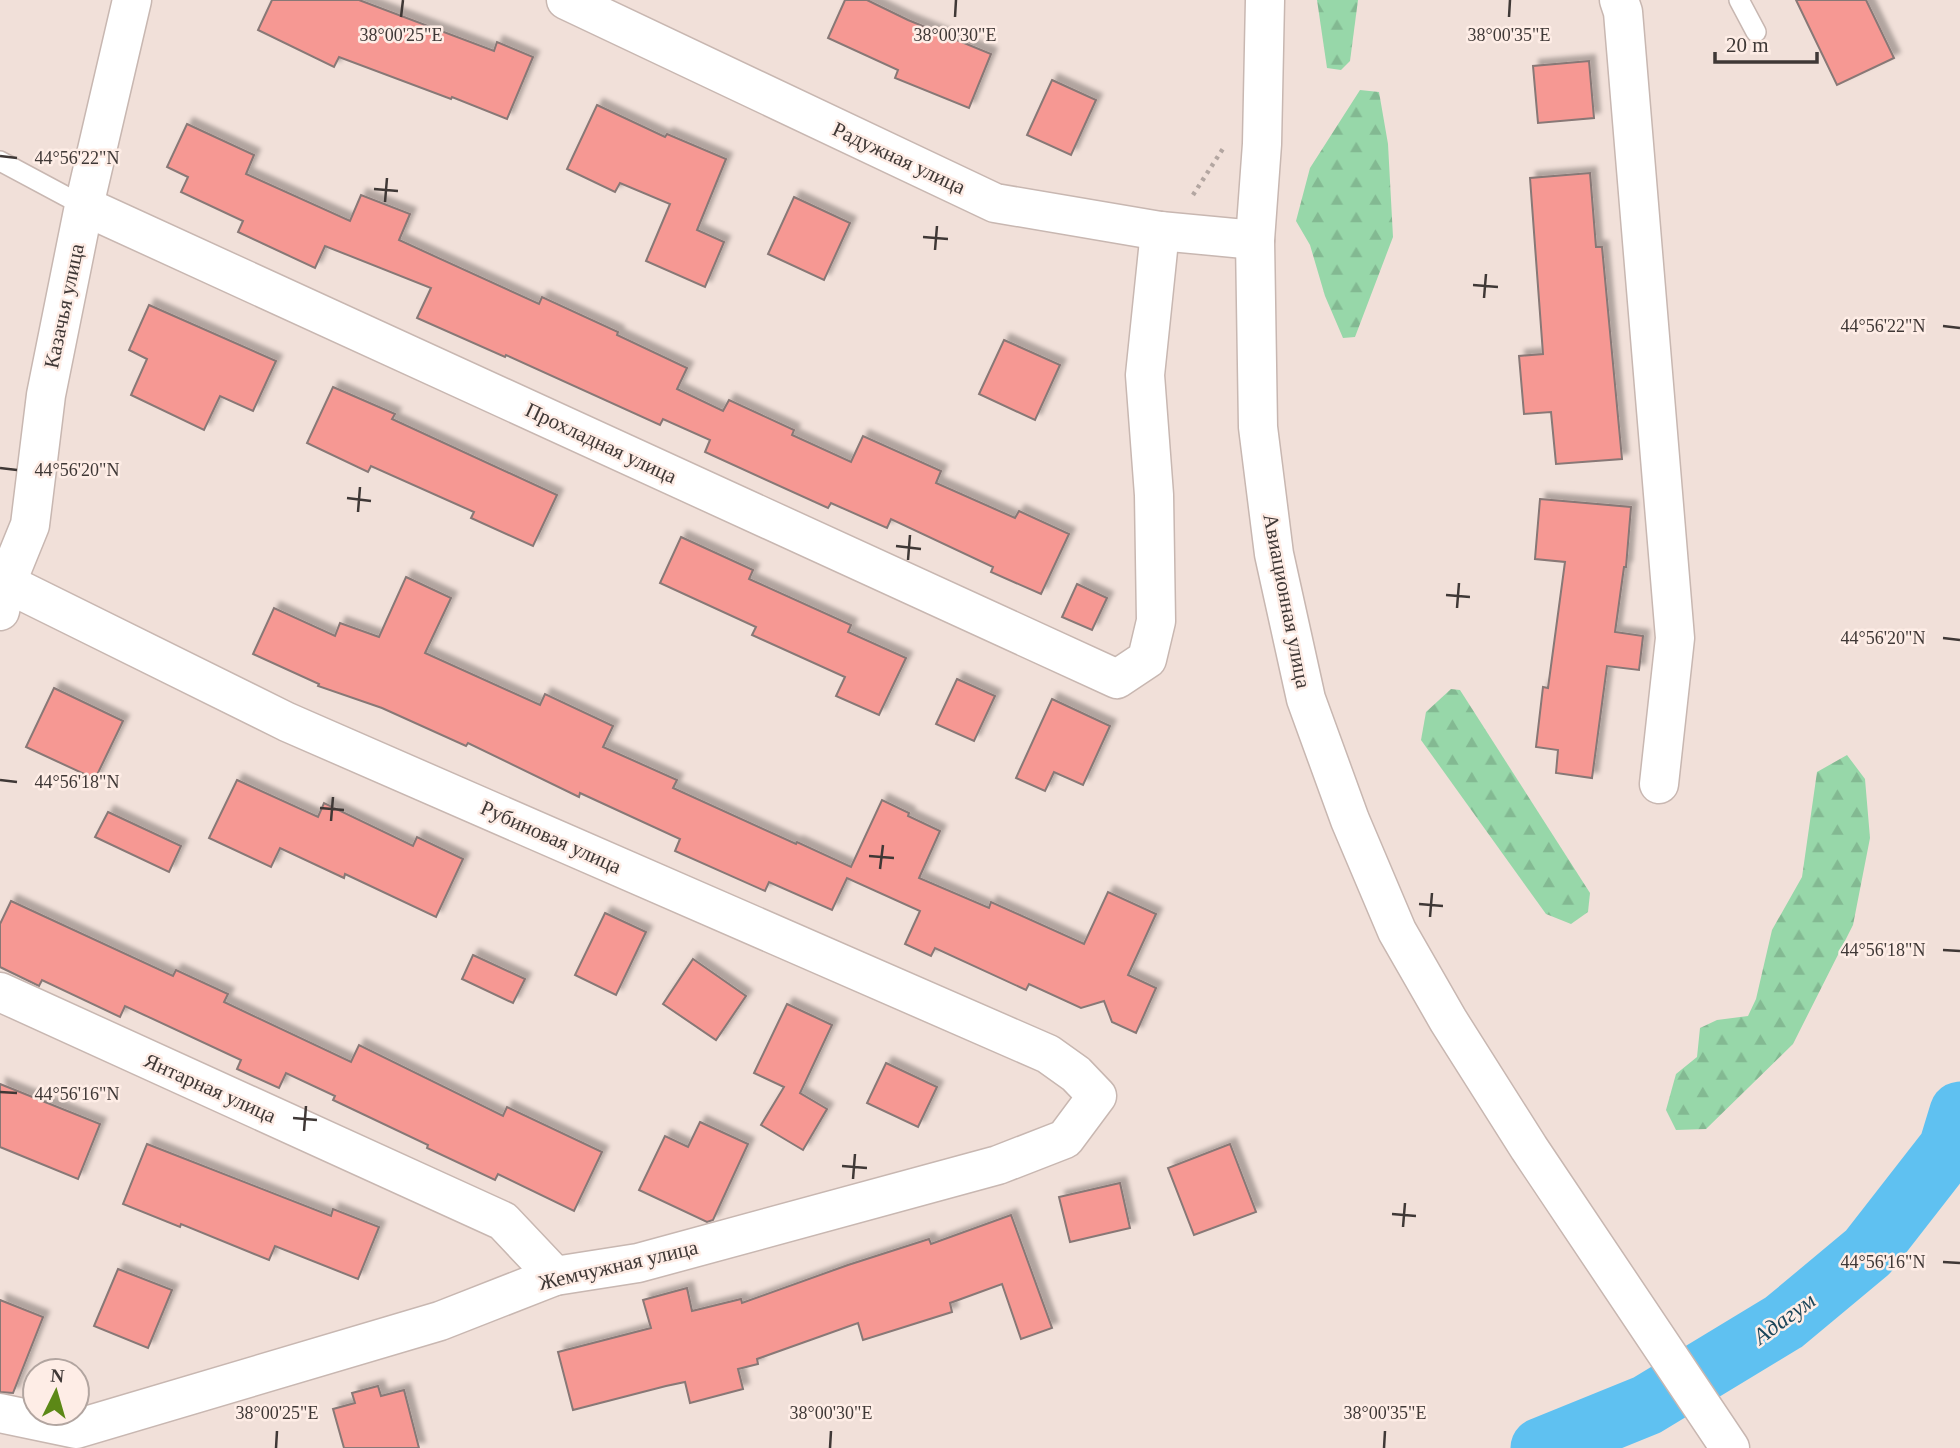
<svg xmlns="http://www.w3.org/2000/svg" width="1960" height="1448" font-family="'Times New Roman',serif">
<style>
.forest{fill:url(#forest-firs)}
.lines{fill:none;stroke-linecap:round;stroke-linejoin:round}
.river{stroke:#5fc1f1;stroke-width:61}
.building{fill:#f69893;stroke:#887876;stroke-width:2;filter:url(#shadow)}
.service-casing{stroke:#c8b7b1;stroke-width:22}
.minor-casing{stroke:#c8b7b1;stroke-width:41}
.secondary-casing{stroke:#c8b7b1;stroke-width:41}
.path{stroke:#b3a6a1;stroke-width:4.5;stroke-dasharray:3.5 5;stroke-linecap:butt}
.service{stroke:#fff;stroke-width:19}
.minor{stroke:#fff;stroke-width:38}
.secondary{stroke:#fff;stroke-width:38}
.ticks{fill:none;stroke:#3f3836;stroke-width:2.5}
.labels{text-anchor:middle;stroke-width:5;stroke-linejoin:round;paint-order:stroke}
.street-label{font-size:21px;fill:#3f3836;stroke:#feede6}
.water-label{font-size:23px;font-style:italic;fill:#1c465a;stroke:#feede6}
.ticks-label{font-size:18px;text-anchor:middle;fill:#3f3836;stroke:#feede6;stroke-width:5;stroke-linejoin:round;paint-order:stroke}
</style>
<defs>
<pattern id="forest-firs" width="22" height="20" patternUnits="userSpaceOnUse" patternTransform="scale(1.75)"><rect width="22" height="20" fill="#97d7a9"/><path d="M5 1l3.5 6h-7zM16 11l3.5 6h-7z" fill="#83b992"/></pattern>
<filter id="shadow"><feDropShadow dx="6" dy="-6" stdDeviation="2" flood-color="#0004"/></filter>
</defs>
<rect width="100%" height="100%" fill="#f1e0d9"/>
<!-- forest -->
<g class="forest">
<path d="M1317,0h41l-8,61 -9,9 -14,-2z"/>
<path d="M1360,90l19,2 9,52 5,93 -38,100 -12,1 -18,-42 -15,-51 -14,-24 14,-53z"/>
<path d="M1451,689l9,1 130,203 -2,19 -17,12 -25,-10 -125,-174 5,-28z"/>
<path d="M1847,755l18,24 5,59 -17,87 -60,119 -87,85 -30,1 -10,-20 10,-36 21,-17 3,-29 17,-8 31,-4 8,-17 16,-69 30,-53 15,-105z"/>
</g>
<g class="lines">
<!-- river -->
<path class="river" d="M1541,1448l106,-43 137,-83 84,-70 81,-104 11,-36"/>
</g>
<!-- building -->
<g class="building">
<path d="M272,0h87l135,51 3,-9 36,15 -26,62 -55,-22 -1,2 -112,-42 -5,10 -76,-37z"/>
<path d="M845,0h22l41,20 83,34 -22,54 -74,-30 3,-8 -70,-32z"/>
<path d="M1796,0h70l28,58 -57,27z"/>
<path d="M1589,61l5,57 -56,5 -5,-57z"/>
<path d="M1052,80l44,20 -25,55 -44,-20z"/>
<path d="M597,105l68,32 2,-3 59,25 -29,71 27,12 -19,45 -59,-26 24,-57 -50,-21 -5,9 -48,-23z"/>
<path d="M187,124l67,31 -8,19 104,47 11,-26 49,19 -11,26 140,64 3,-7 76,35 -1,3 70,33 -10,21 46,22 6,-11 65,30 -2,5 59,27 12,-26 78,35 -5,12 79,35 4,-7 50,23 -28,60 -50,-22 2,-5 -102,-48 -4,9 -56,-25 -3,5 -123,-56 5,-12 -47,-21 -3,6 -154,-70 -1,2 -88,-39 14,-30 -106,-42 -10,22 -77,-36 5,-11 -62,-29 7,-15 -21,-10z"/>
<path d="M1590,173l6,74h6l20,212 -66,5 -5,-52 -27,2 -5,-58 24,-2 -13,-176z"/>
<path d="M794,197l56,26 -26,57 -56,-26z"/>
<path d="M149,305l127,56 -23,50 -33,-15 -16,34 -73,-35 16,-36 -18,-9z"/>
<path d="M1004,340l56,25 -25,55 -56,-26z"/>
<path d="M333,387l62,27 -3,5 165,76 -24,51 -62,-28 3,-6 -103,-46 -3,6 -61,-29z"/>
<path d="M1540,499l91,8 -5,60h-2l-9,65 28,4 -4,34 -32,-4 -15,112 -36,-5 2,-23 -22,-3 7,-60 5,1 17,-126 -30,-3z"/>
<path d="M681,537l72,33 -4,9 102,46 -3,7 58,26 -27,57 -43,-19 9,-19 -93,-42 4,-8 -96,-44z"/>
<path d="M406,577l45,21 -26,55 115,52 5,-11 68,32 -10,21 74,33 -4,8 123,56 1,-2 54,25 31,-67 27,13 -1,3 32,15 -21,47 70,30 2,-6 93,42 24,-52 48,22 -28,61 28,13 -20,45 -24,-11 -8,-21 -23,7 -52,-24 -3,6 -91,-42 -4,8 -26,-12 15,-33 -73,-33 -15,32 -63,-28 -4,9 -90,-40 5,-12 -100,-46 -1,4 -111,-54 -2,3 -84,-38 -64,-22 1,-2 -66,-30 21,-46 61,28 5,-13 39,14z"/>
<path d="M1077,584l30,14 -15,32 -30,-13z"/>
<path d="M957,679l38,17 -21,45 -38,-17z"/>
<path d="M54,688l69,33 -28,58 -69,-32z"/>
<path d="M1052,699l58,27 -27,59 -29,-13 -9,19 -29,-13z"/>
<path d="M237,780l81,37 6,-14 89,43 4,-9 46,22 -27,58 -91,-43 -1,4 -64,-30 -9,19 -62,-29z"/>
<path d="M108,812l73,34 -12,26 -74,-35z"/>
<path d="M11,901l162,75 3,-6 52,24 -4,8 127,60 8,-17 144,71 4,-9 95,45 -28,59 -76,-37 -3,6 -68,-32 1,-3 -95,-45 2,-4 -49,-23 -7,15 -42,-19 4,-9 -116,-54 -5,11 -78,-37 -3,6 -39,-19v-43z"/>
<path d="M605,913l41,19 -30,63 -41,-20z"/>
<path d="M473,955l52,24 -12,24 -51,-24z"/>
<path d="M693,959l53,37 -30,44 -53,-36z"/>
<path d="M787,1004l45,21 -32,68 27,16 -24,41 -42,-25 23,-38 -30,-14z"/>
<path d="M886,1063l51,24 -19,40 -51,-24z"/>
<path d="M0,1084l100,40 -22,55 -78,-32z"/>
<path d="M700,1122l48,22 -35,76 -6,2 -68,-32 26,-54 23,11z"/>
<path d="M147,1144l184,72 2,-7 46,18 -21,52 -83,-33 -6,14 -88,-36 -1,3 -57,-23z"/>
<path d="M1230,1144l26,68 -62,23 -26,-67z"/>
<path d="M1120,1183l10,45 -60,14 -11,-45z"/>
<path d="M1011,1215l41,113 -31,11 -19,-55 -52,19 2,9 -89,28 -5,-17 -101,36 1,5 -20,5 5,20 -53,14 -5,-21 -19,4 -93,24 -15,-58 93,-24 -8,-28 44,-12 5,23 49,-12 1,4 106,-38 81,-26 2,5z"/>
<path d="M118,1269l54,21 -24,58 -54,-22z"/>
<path d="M0,1300l43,17 -30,76 -13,-1z"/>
<path d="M378,1386l3,10 23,-6 15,58h-75l-11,-39 22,-6 -3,-10z"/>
</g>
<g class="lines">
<!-- service casing -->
<g class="service-casing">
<g id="service">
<path d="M1739,0l17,32"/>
<path d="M0,161l84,45"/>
</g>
</g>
<!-- minor casing -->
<g class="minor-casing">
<g id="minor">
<path d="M1619,0l4,12 52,626 -16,146"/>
<path d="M84,206l1033,473 30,-20 9,-38 -2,-126 -9,-120 15,-144"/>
<path d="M0,580l287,142 761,332 28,20 21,22 -32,43 -67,26 -360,98 -83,13 -115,45 -364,108 -76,-16"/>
<path d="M0,992l503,229 52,55"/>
</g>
</g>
<!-- secondary casing -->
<g class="secondary-casing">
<g id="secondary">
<path d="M566,0l429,203 165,28 95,9"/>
<path d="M1265,0l-3,144 -7,96 3,187 16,127 32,145 44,121 47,111 51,89 81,128 201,300"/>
<path d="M0,611l6,-27 24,-59 16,-130 38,-189 48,-206"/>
</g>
</g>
<!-- path -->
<path class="path" d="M1193,195l31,-48"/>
<!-- service -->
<use href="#service" class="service"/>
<!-- minor -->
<use href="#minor" class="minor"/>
<!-- secondary -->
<use href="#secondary" class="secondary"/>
</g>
<!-- ticks -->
<path class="ticks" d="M401,17l2,-17M955,17l1,-17M1509,17l1,-17M0,156l17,2M374,189l24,2M385,202l2,-24M923,237l25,2M935,250l2,-24M1473,285l25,2M1484,298l2,-24M1943,326l17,2M0,468l17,2M347,498l24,3M358,512l2,-25M896,546l25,3M908,560l2,-25M1446,595l24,2M1457,608l2,-25M1943,638l17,2M0,780l17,2M320,808l24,2M331,821l2,-24M869,856l25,2M880,869l3,-24M1419,904l24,2M1430,917l2,-24M1943,950l17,1M0,1092l17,1M293,1118l24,2M304,1131l2,-25M842,1166l25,2M853,1179l2,-25M1392,1214l24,2M1403,1227l2,-24M1943,1262l17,1M276,1448l1,-17M830,1448l1,-17M1384,1448l1,-17"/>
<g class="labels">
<!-- street labels -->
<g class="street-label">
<text transform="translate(899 158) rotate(25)" y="7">Радужная улица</text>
<text transform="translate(64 306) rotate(-78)" y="7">Казачья улица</text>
<text transform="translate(601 443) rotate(25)" y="7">Прохладная улица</text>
<text transform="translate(1287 601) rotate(79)" y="7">Авиационная улица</text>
<text transform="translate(551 837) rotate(24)" y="7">Рубиновая улица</text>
<text transform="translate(210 1088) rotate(24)" y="7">Янтарная улица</text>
<text transform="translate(618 1265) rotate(-13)" y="7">Жемчужная улица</text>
</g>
<!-- water labels -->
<g class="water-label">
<text transform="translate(1784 1318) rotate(-36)" y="8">Адагум</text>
</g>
</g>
<g class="ticks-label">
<text x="401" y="41">38°00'25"E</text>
<text x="955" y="41">38°00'30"E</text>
<text x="1509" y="41">38°00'35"E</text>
<text x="77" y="164">44°56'22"N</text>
<text x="1883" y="332">44°56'22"N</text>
<text x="77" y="476">44°56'20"N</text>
<text x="1883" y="644">44°56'20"N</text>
<text x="77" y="788">44°56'18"N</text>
<text x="1883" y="956">44°56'18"N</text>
<text x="77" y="1100">44°56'16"N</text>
<text x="1883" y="1268">44°56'16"N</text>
<text x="277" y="1419">38°00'25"E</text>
<text x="831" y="1419">38°00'30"E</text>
<text x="1385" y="1419">38°00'35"E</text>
</g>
<!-- north arrow -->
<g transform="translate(56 1392) rotate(5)"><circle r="33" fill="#feede6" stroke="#b2a5a0" stroke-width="2"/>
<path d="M0-5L12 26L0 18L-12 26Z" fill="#5c8816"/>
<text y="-10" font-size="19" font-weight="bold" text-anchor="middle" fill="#3f3836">N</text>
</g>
<!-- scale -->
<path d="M1715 52v10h102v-10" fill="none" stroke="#3f3836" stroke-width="3.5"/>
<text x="1726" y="52" font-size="21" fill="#3f3836" stroke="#feede6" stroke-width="5" paint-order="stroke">20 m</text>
</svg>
